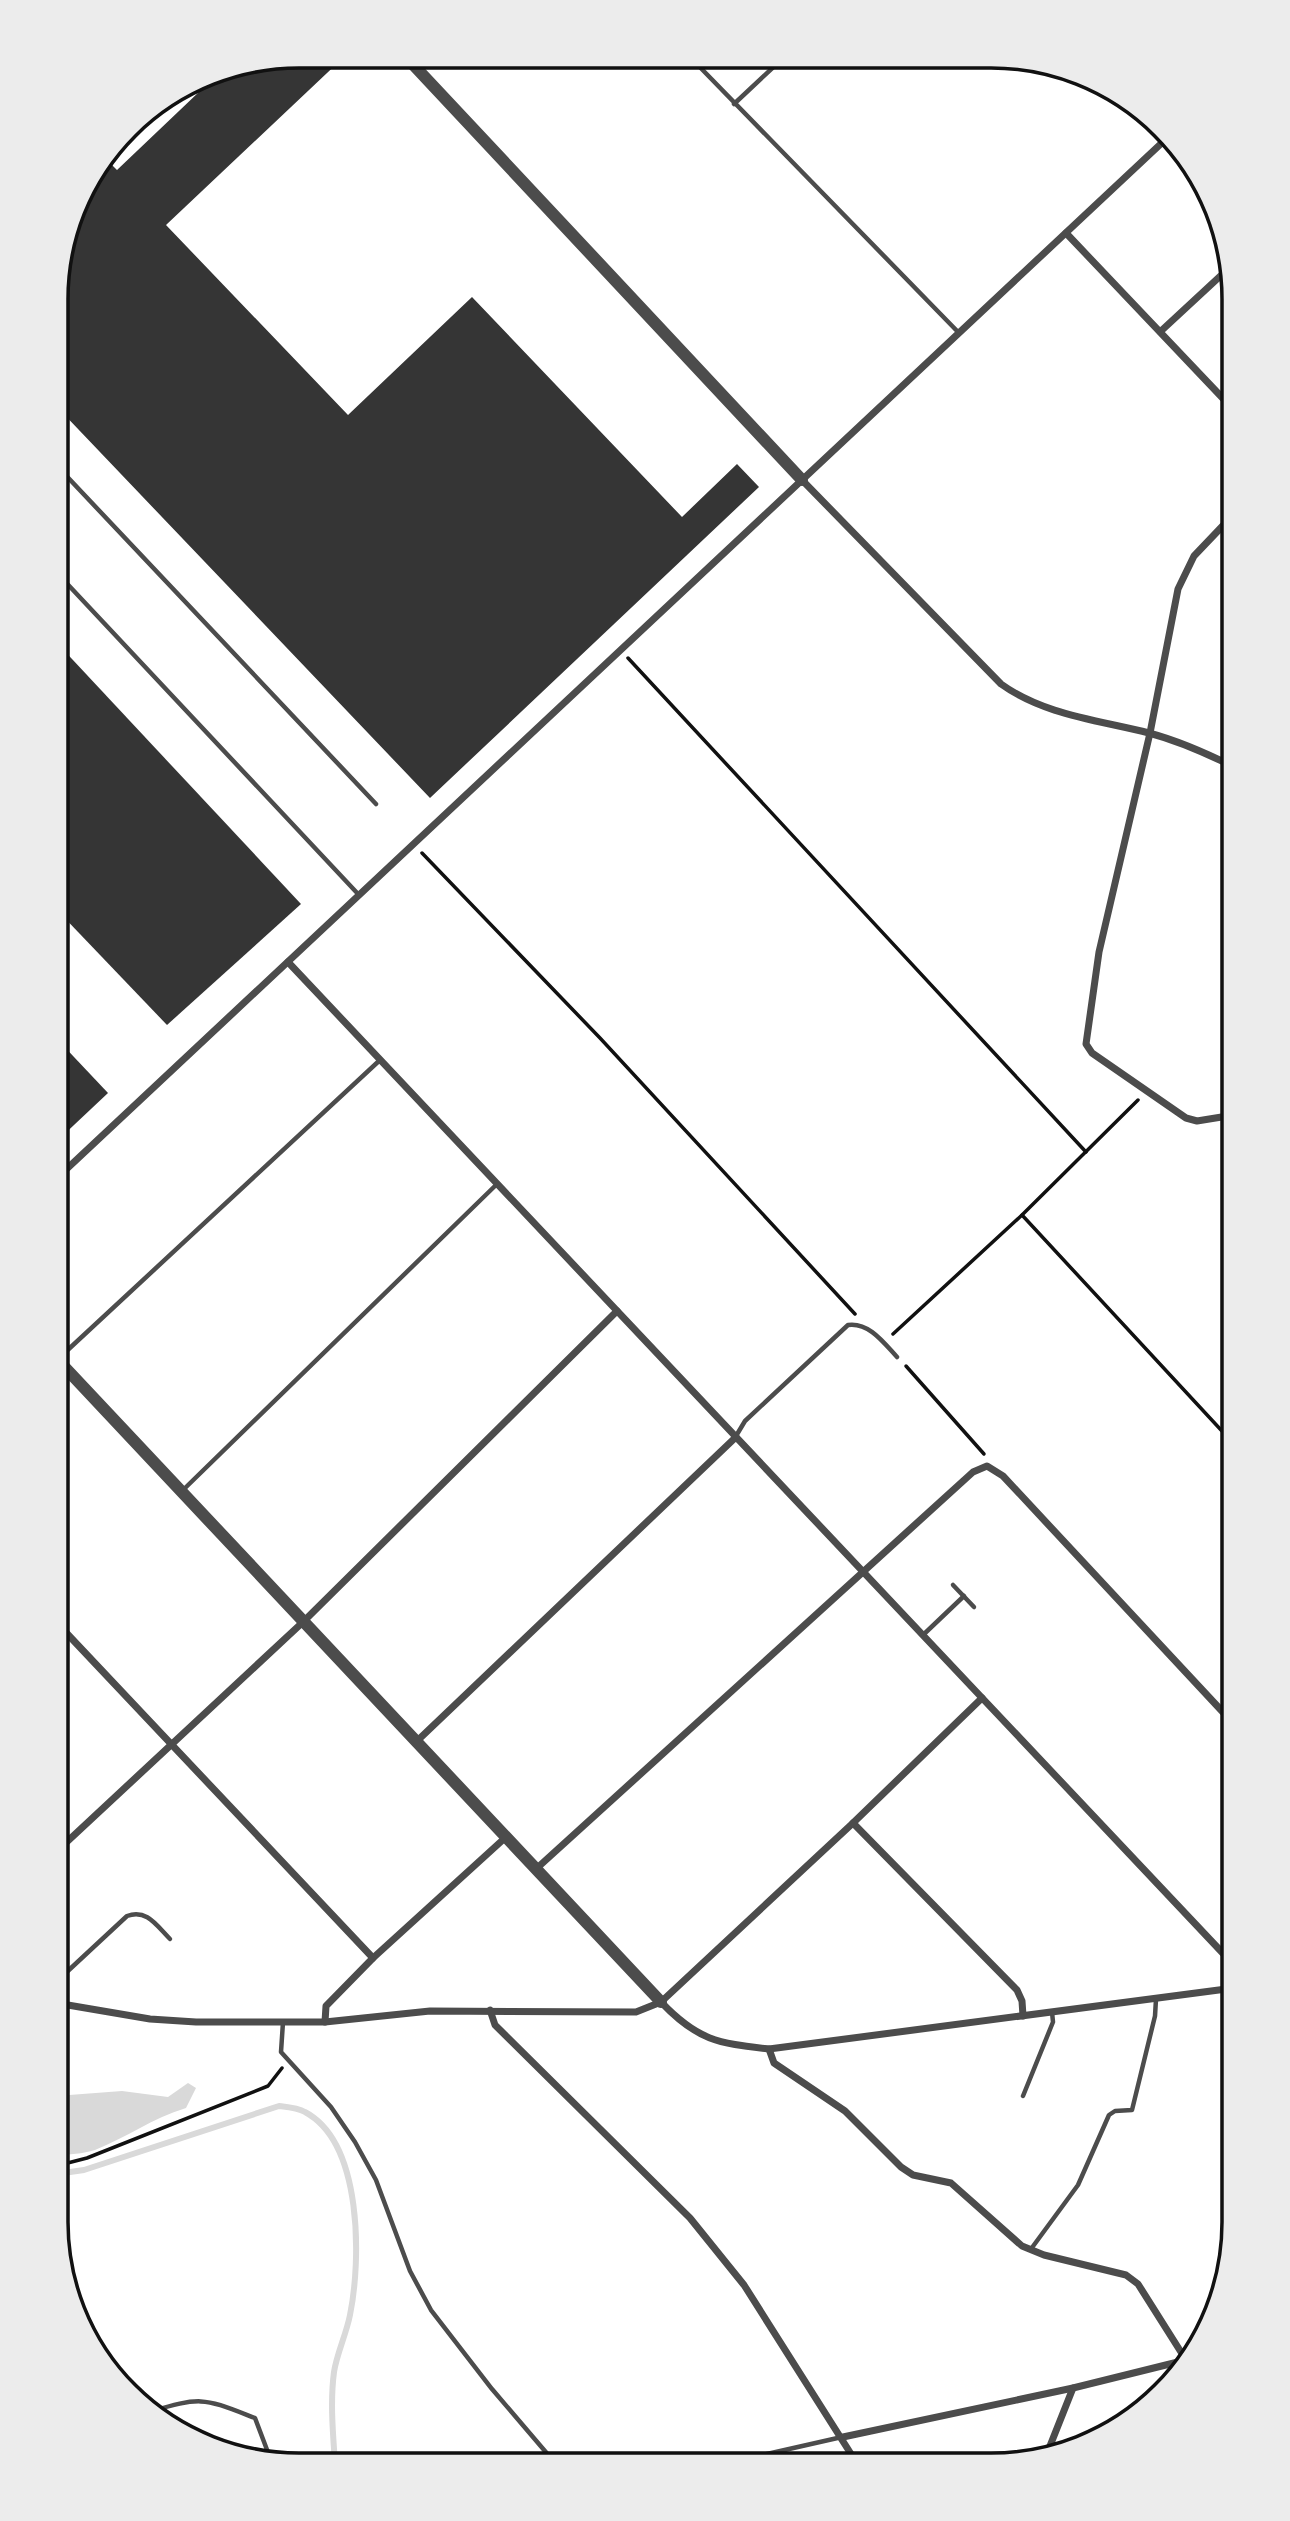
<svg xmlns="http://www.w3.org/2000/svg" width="1290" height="2521" font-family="'Golos Text',sans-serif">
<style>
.water{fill:#d9d9d9}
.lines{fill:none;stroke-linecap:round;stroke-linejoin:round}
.stream{stroke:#d9d9d9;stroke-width:6}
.building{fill:#353535}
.path{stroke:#111;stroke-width:3.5}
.service{stroke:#4c4c4c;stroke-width:4.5}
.minor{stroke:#4c4c4c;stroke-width:7}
.tertiary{stroke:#4c4c4c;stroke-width:12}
.rim{fill:none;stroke:#111;stroke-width:3.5}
</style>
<rect width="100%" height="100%" fill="#fff"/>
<!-- water -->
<path class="water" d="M188,2083l8,5 -10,20c-34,10 -58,29 -91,42 -12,4 -26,4 -39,6v-60l66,-5 46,6z"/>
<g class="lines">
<!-- stream -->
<path class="stream" d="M56,2174l28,-4 195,-64c8,1 19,2 26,6 58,31 56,149 45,203 -4,20 -13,38 -16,57 -4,30 -1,62 1,91"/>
</g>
<!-- building -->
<g class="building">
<path d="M299,56h46l-179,169 182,190 124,-118 210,220 55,-53 22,23 -329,311 -372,-390v-140l23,-77 25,-32 11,11 104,-99z"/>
<path d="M58,644l243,260 -134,121 -110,-115z"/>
<path d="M57,1039l51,54 -51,48z"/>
</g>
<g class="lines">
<!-- path -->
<g class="path">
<path d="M628,658l458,494"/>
<path d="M422,853l178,185 255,276"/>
<path d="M1022,1215l212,229"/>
<path d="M893,1334l129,-119 116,-115"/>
<path d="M906,1366l78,88"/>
<path d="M56,2166l31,-8 181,-72 14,-18"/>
</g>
<!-- service -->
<g class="service">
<path d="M691,58l268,275"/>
<path d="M734,104l48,-45"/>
<path d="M58,467l318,337"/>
<path d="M58,574l301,321"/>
<path d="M58,1359l322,-299"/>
<path d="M736,1436l9,-15 103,-96c21,-3 36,18 49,32"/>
<path d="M182,1491l315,-307"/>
<path d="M953,1585l21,22"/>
<path d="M923,1635l41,-39"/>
<path d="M56,1982l71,-66c20,-7 29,9 43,23"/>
<path d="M283,2022l-2,30 50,55 24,35 21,38 34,91 21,39 61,79 64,75"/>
<path d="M1023,2096l30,-74 -1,-10"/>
<path d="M1031,2249l47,-64 31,-70 6,-4 17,-1 23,-94 1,-17"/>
<path d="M149,2412c54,-16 54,-14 106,6l17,45"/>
<path d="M723,2464l119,-27"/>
</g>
<!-- minor -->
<g class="minor">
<path d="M1066,233l168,177"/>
<path d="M1161,331l68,-63"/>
<path d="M802,480l199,204c43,31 97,36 148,49 30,8 57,20 85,34"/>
<path d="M288,962l946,1003"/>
<path d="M1234,1115l-37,6 -11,-3 -94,-65 -6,-9 13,-92 51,-219 28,-144 16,-33 40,-42"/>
<path d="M57,1178l1109,-1039"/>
<path d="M57,1623l316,335"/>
<path d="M982,1698l-129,125 164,167 5,11 1,15"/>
<path d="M416,1742l320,-305"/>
<path d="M56,1852l247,-230 314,-311"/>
<path d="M536,1869l437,-397 14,-6 16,10 231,248"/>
<path d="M661,2002c37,39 57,41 108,47l465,-61"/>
<path d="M56,2003l94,16 46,3h129l105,-11 206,1 25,-10 192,-179"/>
<path d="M490,2010l5,15 195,193 54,67 114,180"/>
<path d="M325,2022l1,-16 47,-48 133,-121"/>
<path d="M769,2049l5,14 71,48 56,56 12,8 38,8 71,63 22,9 82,20 12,9 48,76"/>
<path d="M843,2437l230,-49 117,-29"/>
<path d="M1046,2456l27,-68"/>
</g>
<!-- tertiary -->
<g class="tertiary">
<path d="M406,57l396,423"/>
<path d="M57,1359l604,643"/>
</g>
</g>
<!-- crop -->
<path d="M0 0H1290V2521H0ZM299 68H991A231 231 0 0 1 1222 299V2222A231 231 0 0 1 991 2453H299A231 231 0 0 1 68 2222V299A231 231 0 0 1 299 68Z" fill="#ececec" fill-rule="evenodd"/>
<path class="rim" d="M299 68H991A231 231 0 0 1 1222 299V2222A231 231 0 0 1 991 2453H299A231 231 0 0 1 68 2222V299A231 231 0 0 1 299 68Z"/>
</svg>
